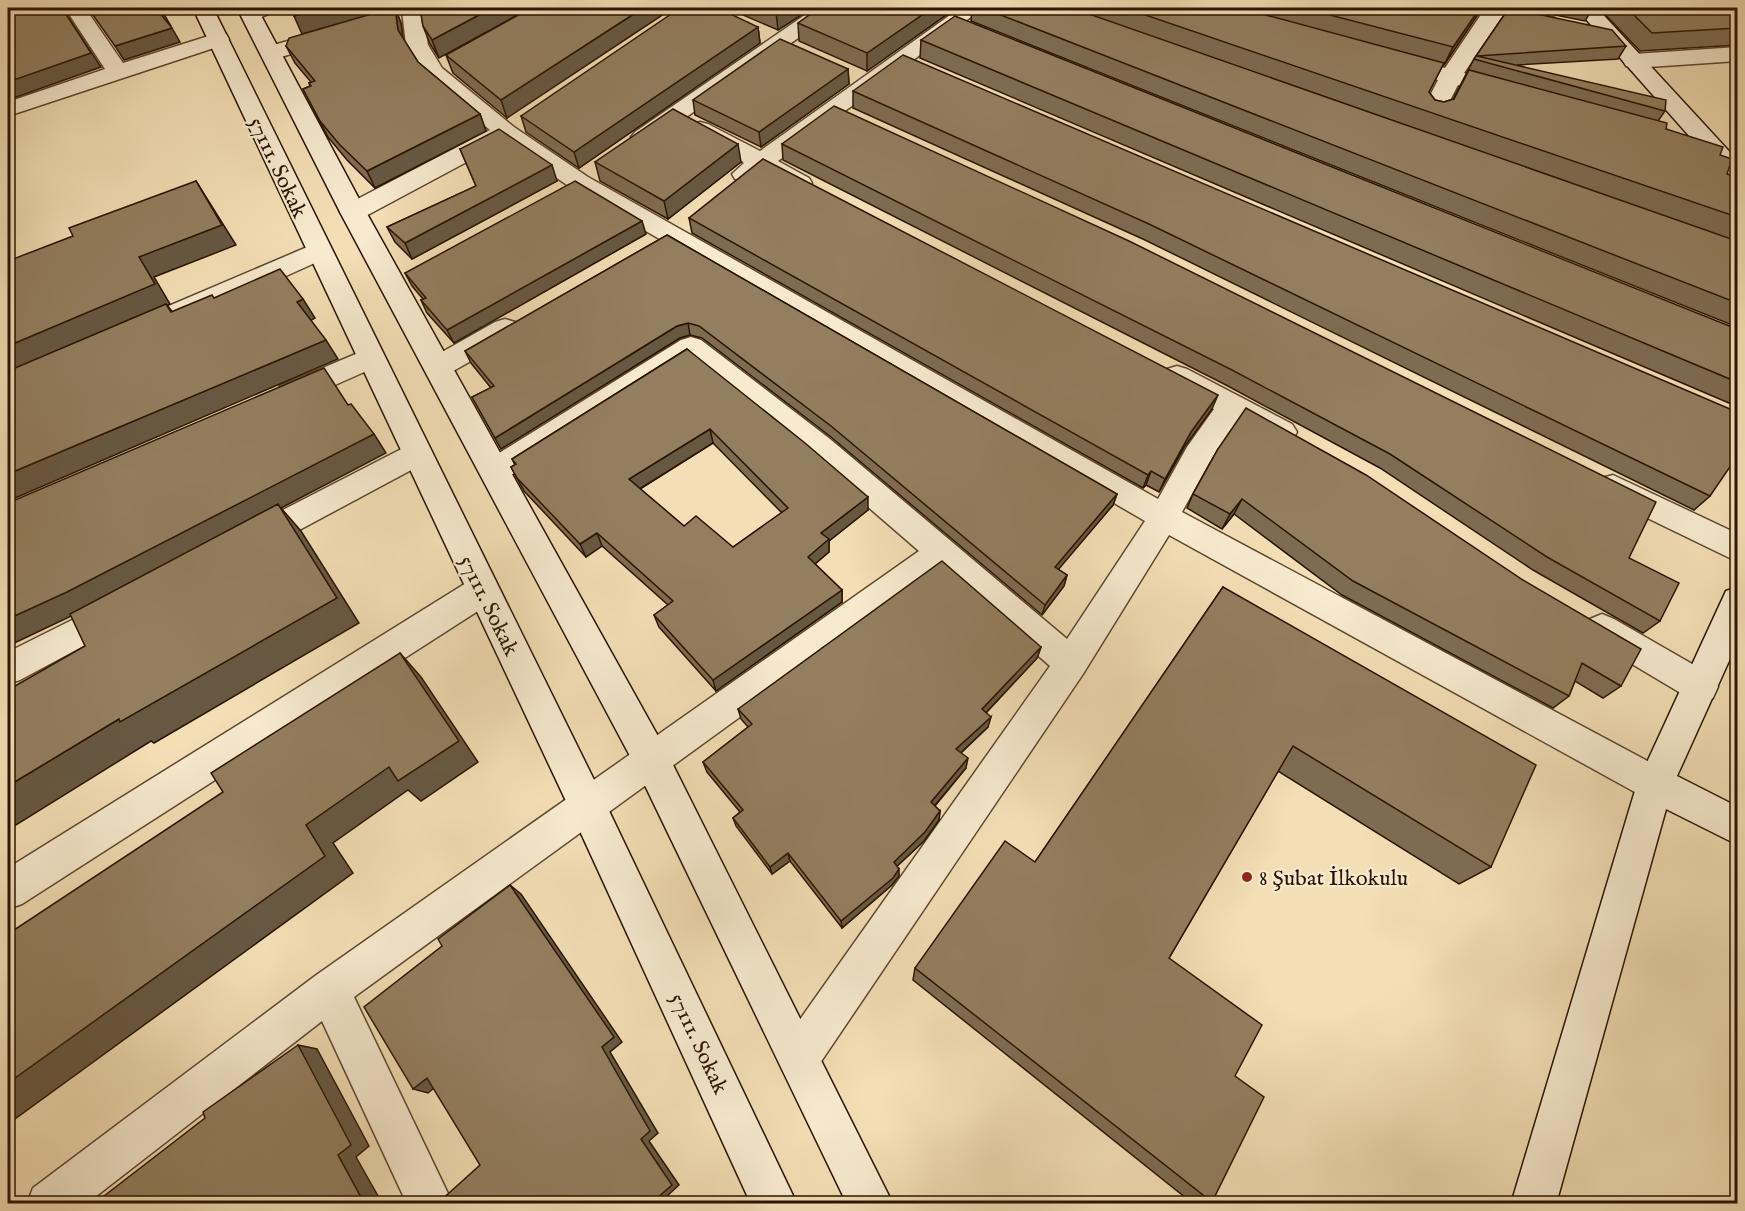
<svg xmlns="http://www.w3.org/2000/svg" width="1745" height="1211" font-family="'IM FELL English',serif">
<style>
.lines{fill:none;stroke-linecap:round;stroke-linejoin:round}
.street-casing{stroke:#5d472f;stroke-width:3}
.secondary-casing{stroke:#2b1502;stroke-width:3}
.street{fill:#f7eacf;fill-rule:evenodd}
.secondary{fill:#f7eacf;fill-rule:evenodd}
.wall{fill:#7e6c52;stroke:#2b1502;stroke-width:1.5;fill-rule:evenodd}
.shaded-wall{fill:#675842;stroke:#2b1502;stroke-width:1.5}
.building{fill:#937e5f;stroke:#2b1502;stroke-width:1.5;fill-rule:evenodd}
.poi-dot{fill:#8f2418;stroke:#f7eacf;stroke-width:2}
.labels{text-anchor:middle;stroke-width:4.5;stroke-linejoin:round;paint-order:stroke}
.street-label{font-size:22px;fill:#2b1502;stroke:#f7eacf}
.poi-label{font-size:22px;fill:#2b1502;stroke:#f7eacf;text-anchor:start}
</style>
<rect width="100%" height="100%" fill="#f3deb5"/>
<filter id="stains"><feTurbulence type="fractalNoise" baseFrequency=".00333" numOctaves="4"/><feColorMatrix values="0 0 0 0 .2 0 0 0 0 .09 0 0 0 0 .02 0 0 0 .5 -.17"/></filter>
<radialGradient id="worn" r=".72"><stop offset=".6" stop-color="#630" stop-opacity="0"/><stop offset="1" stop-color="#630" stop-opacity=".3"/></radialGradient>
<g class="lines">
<!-- street casing -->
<g class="street-casing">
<g id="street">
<path d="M65,8h20l38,55 95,-30 8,1 3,5 -3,5 -218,72v-14l97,-33z"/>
<path d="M246,8h29c-6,9 -22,12 -32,9l-4,-4z"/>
<path d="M404,8h20l-2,3 6,34 14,23 72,59 74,50 570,322 29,-52 27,-38 -47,-26 -4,-7 4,-7 10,-3 10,3 105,55 5,8 -5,8 -10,3 -45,-22 -28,42 -27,49 486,260 5,12 -5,12 -13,5 -13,-5 -473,-261 -86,139 -269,398 -15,6 -15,-6 -6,-15 6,-15 266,-376 -109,-95 -587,426 99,207h-46l-85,-183 -236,183h-59l6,-16 282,-212 604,-425 -111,-96 -118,-94 -185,118 -11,4 -11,-4 -4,-8 4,-8 198,-123 10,-3 10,3 129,99 237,200 78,-118 -575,-334 -66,-45 -142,76 -9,2 -9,-2 -4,-6 4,-6 146,-76 -64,-53 -20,-32 -4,-34z"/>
<path d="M815,8h23l-3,4 -184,130 -8,2 -8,-2 -4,-5 4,-5z"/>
<path d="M960,8h23l-205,153 31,17 3,5 -3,5c-17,5 -32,-8 -47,-16 -9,7 -15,10 -27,7l-3,-5 12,-11 -52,-29 -4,-5 4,-5 8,-2 8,2 52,27z"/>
<path d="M1476,8h36l43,10 4,4 -4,4 -7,2 -47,-10 -37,55 52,14 3,5 -3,5 -8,2 -50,-14 -16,31 -8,2 -8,-2 -4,-5 16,-31 -50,-14 -3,-5 3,-5 8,-2 49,14 37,-55z"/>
<path d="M330,29l8,1 3,5 -3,5 -67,20 -8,-2 -3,-5 3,-5z"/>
<path d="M1738,47v14l-104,7 -8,-2 -3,-5 3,-5 8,-2z"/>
<path d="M319,242l9,3 4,6 -4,6 -144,65 -10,3 -10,-3 -4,-7 4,-7z"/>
<path d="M505,319l10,3 4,7 -4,7 -67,38 -10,3 -10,-3 -4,-7 4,-7 67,-38z"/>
<path d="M370,348l10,3 4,7 -4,7 -90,40 -10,-3 -4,-8 4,-8z"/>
<path d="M417,441l11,4 4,8 -4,8 -166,89 -11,4 -11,-4 -5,-9 5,-9z"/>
<path d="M1613,475l125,59v28l-136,-66 -4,-9 4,-9z"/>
<path d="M483,576l12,4 4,10 -4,10 -473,304 -14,5v-41l463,-288z"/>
<path d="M118,597l12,4 5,10 -5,10 -110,59 -12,4v-32z"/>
<path d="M1602,614l12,5 99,57 5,11 -5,11 -12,5 -12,-5 -99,-59 -5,-10 5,-10z"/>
</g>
</g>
<!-- secondary casing -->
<g class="secondary-casing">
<g id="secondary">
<path d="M193,8h20l387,784 197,412h-46l-177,-386z"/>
<path d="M237,8h20l109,204 298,535 229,457h-46l-209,-433 -298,-559z"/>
<path d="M1576,8h21l141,153v23l-9,-3z"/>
<path d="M1738,587v54l-61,135 61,31v38l-72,-36 -110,395h-45l126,-420 89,-193z"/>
</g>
</g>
<!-- street -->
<use href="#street" class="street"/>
<!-- secondary -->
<use href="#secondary" class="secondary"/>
</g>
<!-- wall -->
<g class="wall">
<path d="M395,8l6,15 2,16 15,23 62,52 6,17 -111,57 -28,-28 -19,-23 -25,-48 7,-3 -1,-3 2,-1 -16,-19 -9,-17z"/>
<path d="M420,8l19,50 -9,-14 -7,-18z"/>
<path d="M531,8l-24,110 -54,-45 -7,-18z"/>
<path d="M727,8h85l-34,22z"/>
<path d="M819,8h137l-89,63 -68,-30 -1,-18z"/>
<path d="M972,8h510l-38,57h-1l-14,27 6,8 9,2 9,-3 21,-40 35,-51 117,38 -8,13 -101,6 148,46 -7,10 8,8 54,26 7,19 10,3v150l-766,-306z"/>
<path d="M1520,8h73l-8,13z"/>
<path d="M1599,8h138v37l-97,6z"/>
<path d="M758,27l2,16 -181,125 -53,-36 -5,-16z"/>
<path d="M921,40l816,289v75l-1,2 -816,-348z"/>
<path d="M848,69l1,15 -88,63 -66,-32 -2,-15z"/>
<path d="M853,91l884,321 -27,84 -16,14 -549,-270 -292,-132z"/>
<path d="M782,144l847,414 31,63 -17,12 -110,-63 -153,-102 -154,-83 -443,-225z"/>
<path d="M460,149l97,32 -145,78 -17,-17 -8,-15 89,-41z"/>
<path d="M595,162h146l-73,57 -68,-38z"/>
<path d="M689,218l523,191 -27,37 -26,46 -13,-7 -3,3 -451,-255z"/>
<path d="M646,234l-192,109 -27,-30 -6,-13 2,-1 -11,-13 -7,-13z"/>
<path d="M667,235l450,259 -4,11 -55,64 9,6 -3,11 -22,29 -211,-178 -129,-99 -12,-3 -10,3 -179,111 -29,-52 19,-9 -20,-25 -6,-12z"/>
<path d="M687,349l181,161 -39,31v11l-14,12 27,26v12l-126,89 -57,-64 -5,-12 14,-10 -66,-59 -16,11 -62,-66 -13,-24 4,-2 -3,-6zM713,443l69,70 -49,34 -49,-21 -44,-37z"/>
<path d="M1218,449l403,237 -18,12 -28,-17 -6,15 -16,12 -211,-113 -108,-81 -12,15 -35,-21 6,-14z"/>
<path d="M1223,587l268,280 -32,17 -181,-113 -109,187 66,118 -23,126h-21l-278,-222 2,-12 120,-106z"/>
<path d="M1041,647l-4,11 -51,55 2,14 -27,26 5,15 -31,38 5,5 -1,9 -15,21 -27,25 2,10 -7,9 -50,43 -52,-67 -18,13 -36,-48 -3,-8 7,-6 -33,-40 -4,-10 45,-35 -7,-8 -3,-10z"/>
</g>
<!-- shaded-wall -->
<g class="shaded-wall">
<path d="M62,8h2l-1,1 38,58 -93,33v-18z"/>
<path d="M324,8h71l-93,26 -8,-18z"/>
<path d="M395,8l6,15 3,23 -6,-16z"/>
<path d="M492,8h38l-91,50 -7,-18z"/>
<path d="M643,8h30l-166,110 -6,-18z"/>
<path d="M784,8h28l-34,22 -2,-18z"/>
<path d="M932,8h24l-89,63v-18z"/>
<path d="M1480,8h2l-3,5 -35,52 9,-18z"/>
<path d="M162,11l9,15 -4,1 -8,-15z"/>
<path d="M758,27l2,16 -181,125 -5,-16z"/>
<path d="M172,28l8,14 -56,18 -9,-14z"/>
<path d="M848,69l1,15 -88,63 -2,-15z"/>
<path d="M480,114l6,17 -111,57 -8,-17z"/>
<path d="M738,144l3,18 -73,57 -4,-18z"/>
<path d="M552,165l5,16 -145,78 -7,-16z"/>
<path d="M196,181l40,64 -82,32 16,27 -3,1 15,19 -174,50v-28l131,-89z"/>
<path d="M642,221l4,13 -192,109 -7,-13z"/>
<path d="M303,299l12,19 -5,3 -13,-19z"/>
<path d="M688,323l2,12 -10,3 -179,111 -6,-11 182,-112z"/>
<path d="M326,340l12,19 -330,142v-27z"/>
<path d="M1218,395l-6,14 -27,37 -26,46 6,-13 26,-47z"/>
<path d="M710,429l3,14 -80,50 -4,-14z"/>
<path d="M374,434l12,19 -105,55 20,23 58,92 -205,120 -3,-2 -143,89v-44l111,-67 -31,-111 -80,38v-27z"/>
<path d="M1151,471l-5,14 -3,3 5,-13z"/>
<path d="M1117,494l-4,11 -61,72 3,-10z"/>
<path d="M868,497v13l-39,31v11l-20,17 -1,-12 13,-24z"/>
<path d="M1242,499l-8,15 -12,15 8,-15z"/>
<path d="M597,533l5,13 -16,11 -6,-13z"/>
<path d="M1067,575l-3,11 -22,29 3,-10z"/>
<path d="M842,590v12l-126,89 -3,-11z"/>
<path d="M1041,647l-4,11 -57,61 2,-10z"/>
<path d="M400,653l21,24 57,85 -57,39 -13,-11 -75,53 20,30 -345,251v-41l298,-258z"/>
<path d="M991,717l-3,10 -34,32 2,-10z"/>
<path d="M968,758l-2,10 -36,43 1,-9z"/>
<path d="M940,811l-1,9 -15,21 -31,29 1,-8z"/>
<path d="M788,853l2,8 -18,13 -2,-7z"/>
<path d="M899,869v7l-7,9 -50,43 -1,-7z"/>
<path d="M510,885l11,9 101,148 -12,10 48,81 -9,8 30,44 -14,13 4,5h-8l-4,-5 -16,-59 -39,-92z"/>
<path d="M8,925l6,2 16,36 -22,-6z"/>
<path d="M298,1045l19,4 52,97 -13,11 26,46h-18l-26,-48z"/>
<path d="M427,1078l14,4 -13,11 -15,-4z"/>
</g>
<!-- building -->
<g class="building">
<path d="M8,8h54l29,45 -83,29z"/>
<path d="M88,8h71l3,3 -3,1 13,16 -57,18z"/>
<path d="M296,8h28l-30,8z"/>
<path d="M392,8h3l3,22 20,32 62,52 -113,57 -28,-27 -19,-23 -17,-32 8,-3 -2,-3 6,-2 -29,-35 3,-8z"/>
<path d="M420,8h72l-60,32 -9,-14z"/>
<path d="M531,8h112l-142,92 -55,-45z"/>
<path d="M680,8h38l40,19 -184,125 -53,-36z"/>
<path d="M765,8h19l-8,4z"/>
<path d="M819,8h113l-65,45 -69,-30z"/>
<path d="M983,8h89l665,233v62z"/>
<path d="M1125,8h115l204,55 -15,29 6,8 9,2 10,-3 15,-29 198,53 -1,6 57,18 -3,8 12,4 -5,15 10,3v40z"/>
<path d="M1303,8h177l-27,39z"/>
<path d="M1509,8l103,22 14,16 -149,10 189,44 -1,11 -191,-52z"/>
<path d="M1627,8h110v20l-85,5z"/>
<path d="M955,16l782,313v53l-816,-342z"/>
<path d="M780,39l68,30 -89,63 -66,-32z"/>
<path d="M903,55l834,357v41l-5,11 -22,32 -561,-272 -296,-133z"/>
<path d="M834,106l295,135 527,261 -27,56 50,25 -19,38 -113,-64 -157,-103 -158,-84 -450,-226z"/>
<path d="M673,109l65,35 -74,57 -69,-39z"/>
<path d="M499,129l53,36 -147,78 -18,-16 89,-41 -16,-37z"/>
<path d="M763,159l455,236 -27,37 -26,47 -14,-8 -3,4 -459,-257z"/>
<path d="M196,181l26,44 -83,32 16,27 -147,62v-85l65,-25 -4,-8z"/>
<path d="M575,181l67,40 -195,109 -26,-30 5,-2 -21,-25z"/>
<path d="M667,235l450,259 -62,73 12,8 -22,30 -214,-179 -132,-100 -11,-3 -11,3 -182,112 -23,-41 22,-11 -29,-35z"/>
<path d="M280,269l23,30 -6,3 29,38 -318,134v-103l158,-67 5,8 41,-17 2,3z"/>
<path d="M687,349l118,94 63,54 -47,36 8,6 -21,18 34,33 -129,90 -59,-65 19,-14 -76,-68 -17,11 -63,-66 -6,-11 5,-3 -4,-5zM710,429l78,79 -55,39 -37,-31 -12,10 -55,-47z"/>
<path d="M324,368l24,37 3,-1 23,30 -307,158 -59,27v-116z"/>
<path d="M1246,408l120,67 157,105 118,69 -20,37 -39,-23 -13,33 -216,-115 -111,-82 -12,15 -37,-20 25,-45z"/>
<path d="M278,504l59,94 -217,124 -1,-3 -111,67v-96l77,-44 -15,-32z"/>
<path d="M942,561l99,86 -59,62 9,8 -35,32 12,9 -37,44 9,9 -15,21 -31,30 5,7 -6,9 -52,43 -53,-68 -18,14 -37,-49 10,-8 -40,-48 49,-38 -14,-15z"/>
<path d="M1223,587l313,178 -45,102 -198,-121 -124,212 93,67 -27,51 29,21 -52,105 -297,-234 90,-127 30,21z"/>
<path d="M400,653l59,88 -61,40 -9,-14 -83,58 19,31 -317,227v-149l215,-142 -12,-19z"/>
<path d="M510,885l104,152 -12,10 48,84 -9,8 31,46 -15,13 4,5h-222v-1l41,-37 -53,-87 -14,11 -49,-82 78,-61 -4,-7z"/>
<path d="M298,1045l53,100 -13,10 26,48h-269l110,-85 -2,-6z"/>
</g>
<!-- markers -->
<circle class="poi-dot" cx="1247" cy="877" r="6"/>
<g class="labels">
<!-- street labels -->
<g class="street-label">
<text transform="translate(279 167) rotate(65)" y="8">57111. Sokak</text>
<text transform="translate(490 605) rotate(64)" y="8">57111. Sokak</text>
<text transform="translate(700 1043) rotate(65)" y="8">57111. Sokak</text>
</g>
<!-- poi labels -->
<g class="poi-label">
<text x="1259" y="885">8 Şubat İlkokulu</text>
</g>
</g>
<!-- margin -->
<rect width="1745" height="1211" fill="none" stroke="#f3deb5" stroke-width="30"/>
<rect x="9" y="9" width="1727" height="1193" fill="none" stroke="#2b1502" stroke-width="3"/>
<rect x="15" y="15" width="1715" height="1181" fill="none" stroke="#2b1502" stroke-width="1.5"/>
<rect width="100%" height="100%" filter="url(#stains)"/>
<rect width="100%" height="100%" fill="url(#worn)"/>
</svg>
